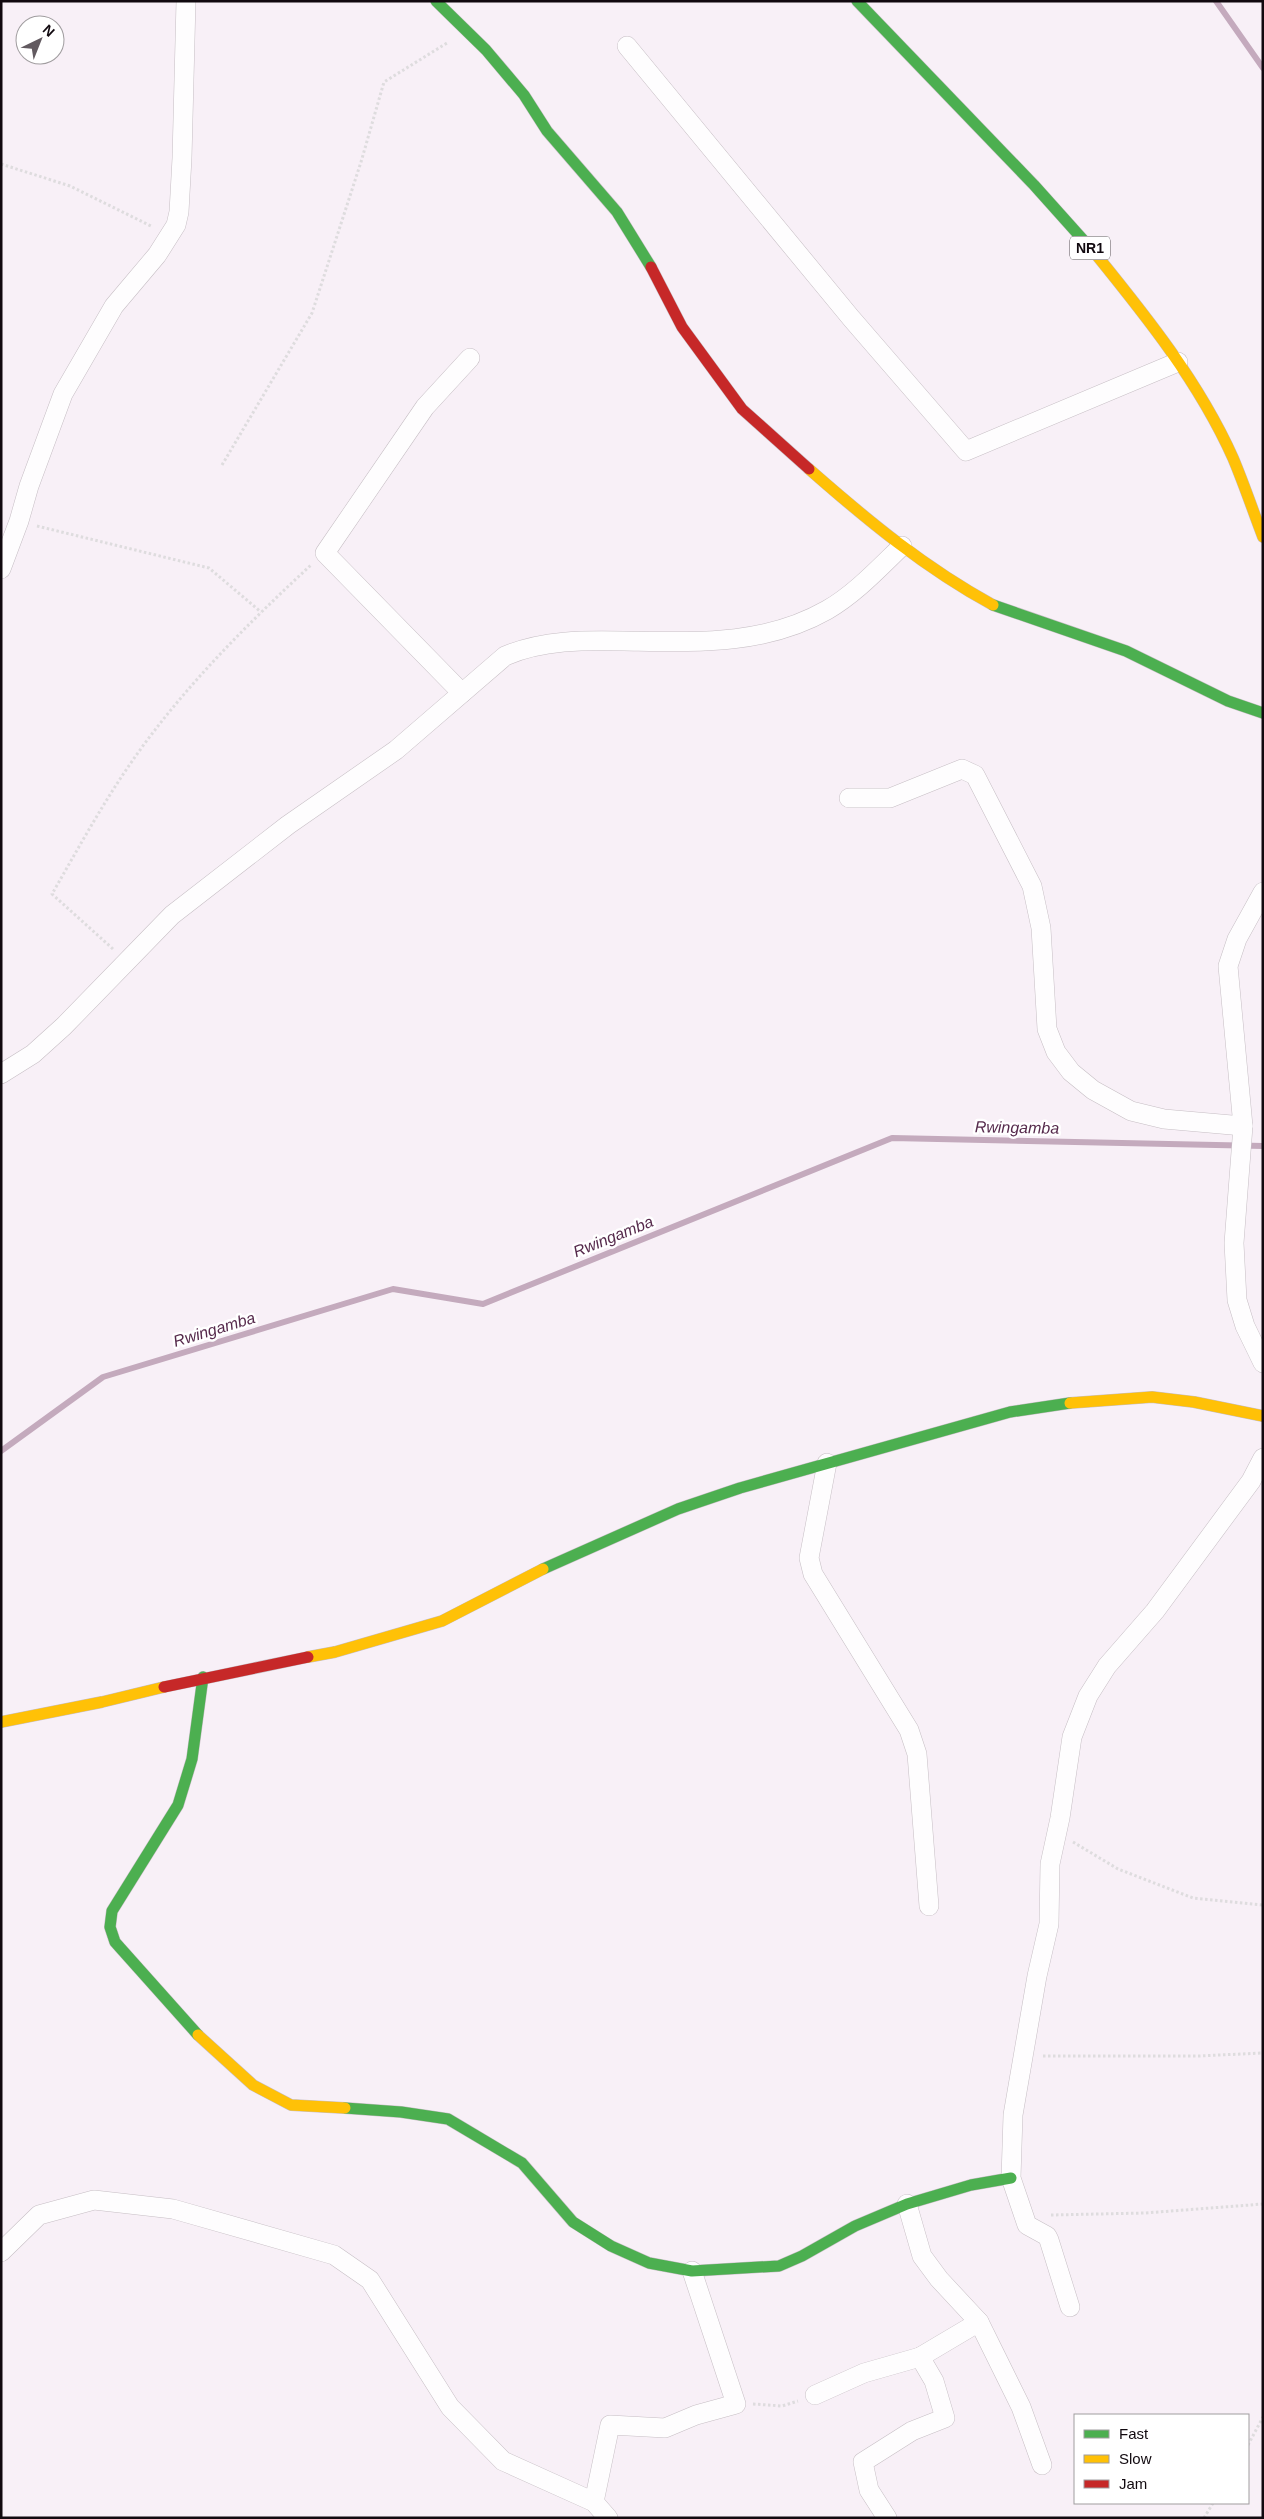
<svg xmlns="http://www.w3.org/2000/svg" width="1264" height="2519" font-family="Arial,sans-serif">
<style>
.lines{fill:none;stroke-linecap:round;stroke-linejoin:round}
.stream{stroke:#c4aabd;stroke-width:6}
.street-casing{stroke:#c6bec4;stroke-width:20}
.fast-casing{stroke:#c6bec4;stroke-width:12}
.slow-casing{stroke:#c6bec4;stroke-width:12}
.jam-casing{stroke:#c6bec4;stroke-width:12}
.path{stroke:#dedcde;stroke-width:3;stroke-dasharray:2.5 2.5;stroke-linecap:butt}
.street{stroke:#fefdfe;stroke-width:19}
.fast{stroke:#4caf50;stroke-width:11}
.slow{stroke:#ffc107;stroke-width:11}
.jam{stroke:#c62828;stroke-width:11}
.labels{text-anchor:middle;stroke-width:5;stroke-linejoin:round;paint-order:stroke}
.shield{fill:#fff;stroke:#585357;stroke-width:1}
.shield-label{font-size:14px;font-weight:bold;fill:#11090f}
.water-label{font-size:16px;font-style:italic;fill:#55294b;stroke:#fff}
</style>
<rect width="100%" height="100%" fill="#f8f0f7"/>
<g class="lines">
<!-- stream -->
<g class="stream">
<path d="M1216,1l47,67"/>
<path d="M1,1451l102,-74 290,-88 90,15 409,-166 371,8"/>
</g>
<!-- street casing -->
<g class="street-casing">
<g id="street">
<path d="M627,46l224,272 115,133 212,-89"/>
<path d="M1,569l18,-48 10,-35 34,-92 51,-88 43,-51 19,-30 3,-13 3,-54 4,-157"/>
<path d="M462,693l-137,-140 100,-146 45,-49"/>
<path d="M849,798h41l72,-29 13,6 57,111 9,42 6,101 9,23 15,20 22,18 38,21 33,8 79,7"/>
<path d="M1263,892l-26,47 -9,27 15,160 -9,117 3,57 8,26 18,37"/>
<path d="M1,1074l32,-20 31,-28 108,-111 116,-90 108,-75 109,-94c37,-16 80,-16 119,-15 70,1 140,5 203,-31 28,-16 52,-42 75,-64"/>
<path d="M827,1463l-18,95 4,16 96,156 8,24 12,152"/>
<path d="M907,2204l15,52 17,23 40,43 42,85 21,58"/>
<path d="M1,2252l38,-37 55,-15 79,9 161,46 36,25 80,127 53,54 91,41 14,16"/>
<path d="M1070,2307l-21,-67 -2,-4 -20,-11 -16,-47 2,-63 24,-139 12,-52 1,-60 10,-46 12,-81 16,-41 19,-30 48,-55 96,-130 12,-23"/>
<path d="M815,2395l49,-22 56,-16"/>
<path d="M594,2502l16,-77 55,3 31,-13 40,-11 -44,-133"/>
<path d="M887,2518l-18,-28 -6,-28 49,-31 33,-13 -11,-37 -14,-24 59,-35"/>
</g>
</g>
<!-- fast casing -->
<g class="fast-casing">
<g id="fast">
<path d="M436,1l50,49 38,45 23,36 70,81 34,55"/>
<path d="M857,1l177,184 60,67"/>
<path d="M993,605l133,46 102,50 35,12"/>
<path d="M543,1569l135,-60 62,-21 270,-76 60,-9"/>
<path d="M198,2035l-83,-93 -5,-15 2,-16 66,-106 14,-46 11,-82"/>
<path d="M345,2108l56,4 47,7 74,44 51,59 38,24 38,17 43,8 87,-5 23,-10 53,-30 52,-22 64,-19 40,-7"/>
</g>
</g>
<!-- slow casing -->
<g class="slow-casing">
<g id="slow">
<path d="M1094,252c52,64 105,130 139,206 11,26 20,53 30,79"/>
<path d="M809,469c58,51 116,99 184,136"/>
<path d="M1070,1403l82,-6 42,5 69,14"/>
<path d="M308,1657l27,-5 107,-31 101,-52"/>
<path d="M1,1722l101,-20 62,-15"/>
<path d="M198,2035l55,50 38,20 54,3"/>
</g>
</g>
<!-- jam casing -->
<g class="jam-casing">
<g id="jam">
<path d="M651,267l31,60 60,82 67,60"/>
<path d="M164,1687l144,-30"/>
</g>
</g>
<!-- path -->
<g class="path">
<path d="M1,164l69,22 83,41"/>
<path d="M222,465l90,-152 49,-151 23,-80 63,-39"/>
<path d="M37,526l172,42 52,44"/>
<path d="M113,949l-61,-55c23,-40 46,-82 72,-121 52,-78 119,-145 187,-208"/>
<path d="M1073,1842l45,27 75,29 70,7"/>
<path d="M1043,2056h155l65,-3"/>
<path d="M1051,2215l94,-2 118,-9"/>
<path d="M753,2404l29,2 16,-5"/>
<path d="M1248,2445l15,-28"/>
<path d="M1204,2518l9,-15"/>
</g>
<!-- street -->
<use href="#street" class="street"/>
<!-- fast -->
<use href="#fast" class="fast"/>
<!-- slow -->
<use href="#slow" class="slow"/>
<!-- jam -->
<use href="#jam" class="jam"/>
</g>
<g class="labels">
<!-- shield labels -->
<rect class="shield" x="1070" y="236.5" width="40" height="23" rx="4"/>
<g class="shield-label">
<text x="1090" y="253">NR1</text>
</g>
<!-- water labels -->
<g class="water-label">
<text transform="translate(1017 1127) rotate(1)" y="6">Rwingamba</text>
<text transform="translate(613 1236) rotate(-22)" y="6">Rwingamba</text>
<text transform="translate(214 1329) rotate(-17)" y="6">Rwingamba</text>
</g>
</g>
<!-- border -->
<rect width="1264" height="2519" fill="none" stroke="#11090f" stroke-width="5"/>
<!-- legend -->
<rect x="1074" y="2414" width="175" height="90" fill="#ffffff" stroke="#a09d9f"/>
<rect x="1084" y="2430" width="25" height="8" fill="#4caf50" stroke="#a09d9f"/>
<text x="1119" y="2439" font-size="15" fill="#11090f">Fast</text>
<rect x="1084" y="2455" width="25" height="8" fill="#ffc107" stroke="#a09d9f"/>
<text x="1119" y="2464" font-size="15" fill="#11090f">Slow</text>
<rect x="1084" y="2480" width="25" height="8" fill="#c62828" stroke="#a09d9f"/>
<text x="1119" y="2489" font-size="15" fill="#11090f">Jam</text>
<!-- north arrow -->
<g transform="translate(40 40) rotate(43)"><circle r="24" fill="#ffffff" stroke="#a09d9f"/>
<path d="M0-4L9 19L0 12L-9 19Z" fill="#625a60"/>
<text y="-8" font-size="14" font-weight="bold" text-anchor="middle" fill="#11090f">N</text>
</g>
</svg>
